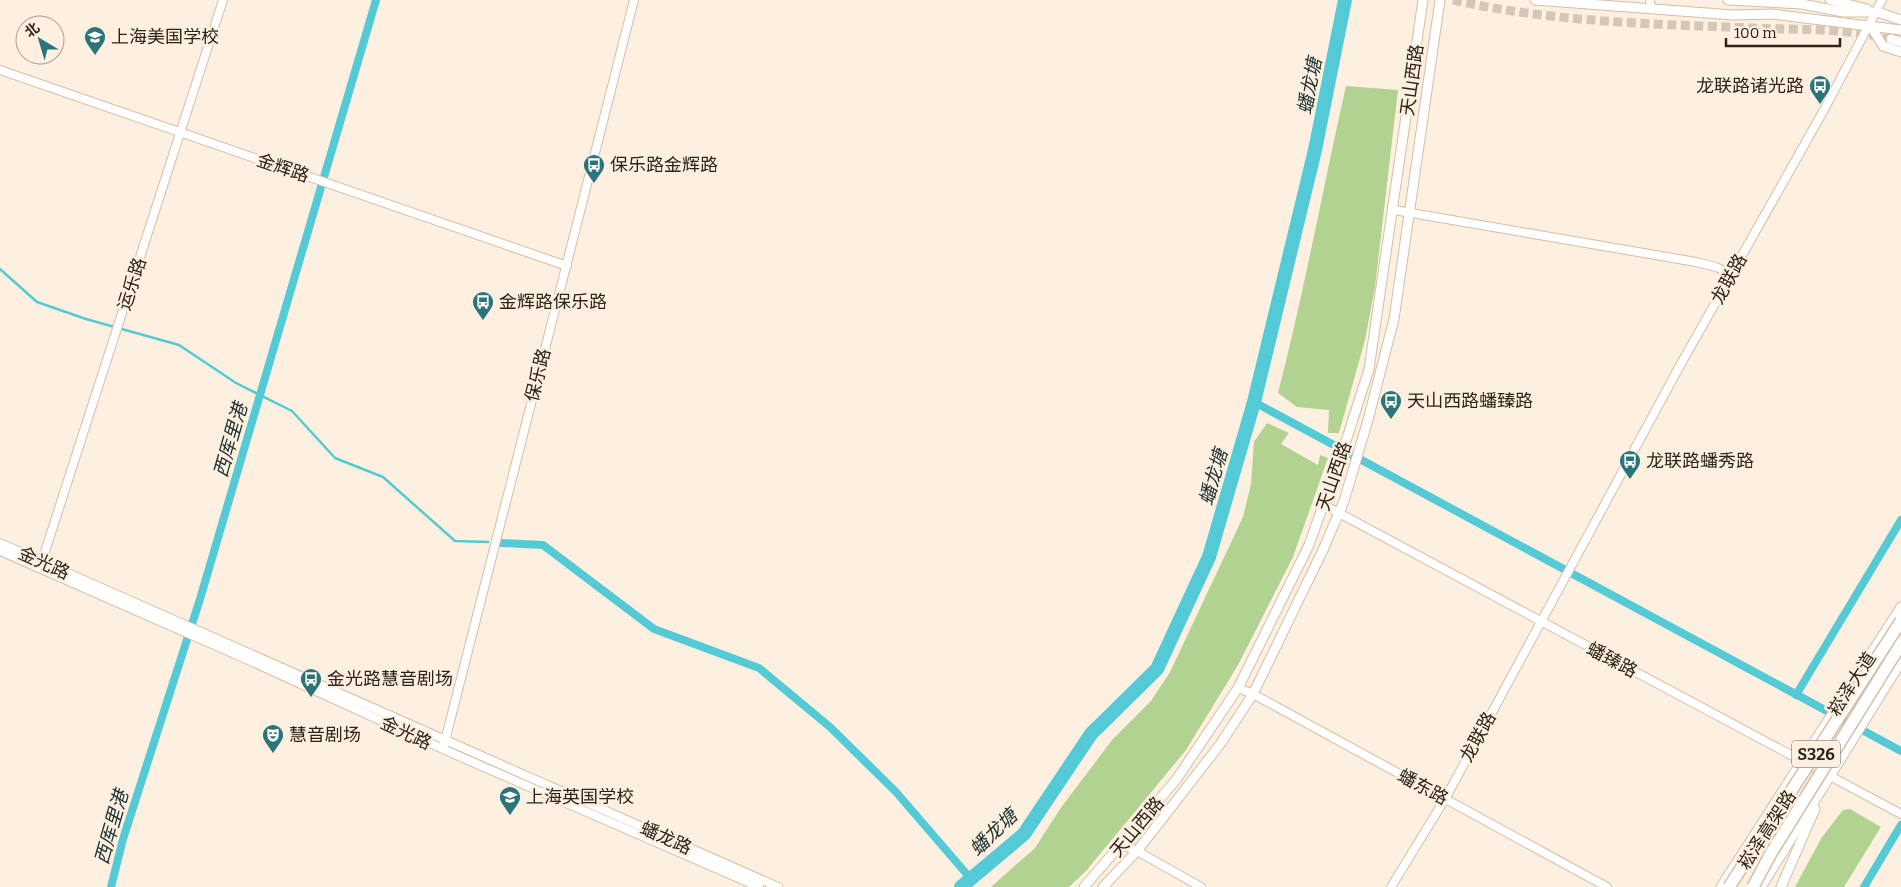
<svg xmlns="http://www.w3.org/2000/svg" width="1901" height="887" font-family="Bitter,'Noto Sans SC',serif">
<style>
.green{fill:#b2d292}
.lines{fill:none;stroke-linecap:round;stroke-linejoin:round}
.stream{stroke:#54cad6;stroke-width:2.5}
.canal{stroke:#54cad6;stroke-width:8}
.river{stroke:#54cad6;stroke-width:14}
.major-tunnel{stroke:#d3c7b8;stroke-width:9;stroke-dasharray:9 4.5;stroke-linecap:butt}
.minor-casing{stroke:#d4bea5;stroke-width:10}
.major-casing{stroke:#d4bea5;stroke-width:11}
.minor{stroke:#fff;stroke-width:8}
.major{stroke:#fff;stroke-width:9}
.highway-bridge-casing{stroke:#d4bea5;stroke-width:14;stroke-linecap:butt}
.highway-bridge{stroke:#fff;stroke-width:11}
.labels{text-anchor:middle;stroke-width:5;stroke-linejoin:round;paint-order:stroke}
.shield{fill:#fdf0e0;stroke:#6b6155;stroke-width:1}
.shield-label{font-size:16px;font-weight:bold;fill:#2c241a}
.poi-label{font-size:18px;fill:#2c241a;stroke:#fdf0e0;text-anchor:start}
.street-label{font-size:18px;fill:#2c241a;stroke:#fdf0e0}
.water-label{font-size:19px;font-style:italic;fill:#1b3032;stroke:#fdf0e0}
</style>
<rect width="100%" height="100%" fill="#fdf0e0"/>
<!-- green -->
<g class="green">
<path d="M1346,86l52,4 -23,197 -10,53 -26,93h-11l1,-23 -32,-3 -19,-14c26,-101 45,-205 68,-307z"/>
<path d="M1267,423l22,10 -8,11 37,21 2,-10 8,3 -35,99 -55,108 -52,85 -100,121 -17,16h-78l44,-39 25,-39 52,-69 39,-39 19,-29 73,-155 8,-33 3,-42z"/>
<path d="M1850,809l31,18 -37,60h-49l27,-50 21,-27z"/>
</g>
<g class="lines">
<!-- stream -->
<path class="stream" d="M0,269l37,33 49,17 93,26 57,38 56,28 43,47 48,19 72,64 33,1"/>
<!-- canal -->
<g class="canal">
<path d="M1254,402l647,349"/>
<path d="M502,543l41,2 111,84 105,39 71,59 66,65 75,87"/>
<path d="M1796,695l105,-175"/>
<path d="M111,887l12,-48 77,-240 176,-599"/>
<path d="M1864,887l37,-62"/>
</g>
<!-- river -->
<path class="river" d="M961,887l63,-53 67,-100 66,-65 52,-112 45,-155 61,-252 30,-150"/>
<!-- major-tunnel -->
<path class="major-tunnel" d="M1453,0c98,22 198,24 298,28 47,2 95,0 140,11"/>
<!-- minor casing -->
<g class="minor-casing">
<g id="minor">
<path d="M1650,0l1,8"/>
<path d="M0,70l567,196"/>
<path d="M1394,210l302,52 20,5 15,7"/>
<path d="M1324,505l577,309"/>
<path d="M0,543l778,344"/>
<path d="M0,551l246,108 208,95 305,133"/>
<path d="M41,564l182,-564"/>
<path d="M1238,688l15,6 354,193"/>
<path d="M444,745l190,-745"/>
<path d="M1122,845l15,6 64,36"/>
<path d="M1391,887l54,-88 232,-428 148,-263 57,-108"/>
</g>
</g>
<!-- major casing -->
<g class="major-casing">
<g id="major">
<path d="M1535,0l198,15 39,-1 129,16"/>
<path d="M1728,0l74,4 41,8h34l24,8"/>
<path d="M1830,0l37,9"/>
<path d="M1870,25l13,21 18,6"/>
<path d="M1891,39l10,3"/>
<path d="M1084,887l92,-107 62,-92 71,-143 39,-110 21,-66 54,-369"/>
<path d="M1103,887l34,-36 29,-37 55,-71 32,-49 70,-144 21,-49 24,-81 26,-101 46,-319"/>
<path d="M1721,887l180,-280"/>
<path d="M1761,887l140,-225"/>
<path d="M1781,887l34,-78"/>
</g>
</g>
<!-- minor -->
<use href="#minor" class="minor"/>
<!-- major -->
<use href="#major" class="major"/>
<!-- highway-bridge casing -->
<g class="highway-bridge-casing">
<g id="highway-bridge">
<path d="M1729,887l172,-266"/>
<path d="M1753,887l17,-32 131,-211"/>
</g>
</g>
<!-- highway-bridge -->
<use href="#highway-bridge" class="highway-bridge"/>
</g>
<!-- icons -->
<defs>
<g id="school-pin" transform="scale(1.125)"><path d="M0 17L-7.5 6A9.5 9.5 0 1 1 7.5 6Z" fill="#2b757a" stroke="#fdf0e0"/><path d="M0-5L7-2L0 1L-7-2ZM-4 1L0 2.5L4 1V4Q0 6-4 4Z" fill="#fff"/></g>
<g id="bus-pin" transform="scale(1.125)"><path d="M0 17L-7.5 6A9.5 9.5 0 1 1 7.5 6Z" fill="#2b757a" stroke="#fdf0e0"/><path d="M-5-6H5V4H4V6H2V4H-2V6H-4V4H-5ZM-3.5-4V0h7V-4ZM-3.5 1.2v1.5H-2V1.2ZM2 1.2v1.5H3.5V1.2Z" fill="#fff"/></g>
<g id="theatre-pin" transform="scale(1.125)"><path d="M0 17L-7.5 6A9.5 9.5 0 1 1 7.5 6Z" fill="#2b757a" stroke="#fdf0e0"/><path d="M-5-5.5Q0-4 5-5.5V0Q5 5 0 6Q-5 5-5 0ZM-3.3-2.5H-1v1.5H-3.3ZM1-2.5H3.3v1.5H1ZM-2.8 1Q0 5.5 2.8 1Z" fill="#fff"/></g>
</defs>
<g fill-rule="evenodd">
<use href="#school-pin" x="95" y="37"/>
<use href="#bus-pin" x="1820" y="86"/>
<use href="#bus-pin" x="594" y="165"/>
<use href="#bus-pin" x="483" y="302"/>
<use href="#bus-pin" x="1391" y="401"/>
<use href="#bus-pin" x="1630" y="461"/>
<use href="#bus-pin" x="311" y="679"/>
<use href="#theatre-pin" x="273" y="735"/>
<use href="#school-pin" x="510" y="797"/>
</g>
<g class="labels">
<!-- shield labels -->
<rect class="shield" x="1792" y="740.5" width="48" height="27" rx="4"/>
<g class="shield-label">
<text x="1816" y="760">S326</text>
</g>
<!-- poi labels -->
<g class="poi-label">
<text x="111" y="43">上海美国学校</text>
<text x="1804" y="92" text-anchor="end">龙联路诸光路</text>
<text x="610" y="171">保乐路金辉路</text>
<text x="499" y="308">金辉路保乐路</text>
<text x="1407" y="407">天山西路蟠臻路</text>
<text x="1646" y="467">龙联路蟠秀路</text>
<text x="327" y="685">金光路慧音剧场</text>
<text x="289" y="741">慧音剧场</text>
<text x="526" y="803">上海英国学校</text>
</g>
<!-- street labels -->
<g class="street-label">
<text transform="translate(1412 80) rotate(-82)" y="6">天山西路</text>
<text transform="translate(283 168) rotate(19)" y="6">金辉路</text>
<text transform="translate(1729 279) rotate(-61)" y="6">龙联路</text>
<text transform="translate(132 284) rotate(-72)" y="6">运乐路</text>
<text transform="translate(538 375) rotate(-76)" y="6">保乐路</text>
<text transform="translate(1334 476) rotate(-71)" y="6">天山西路</text>
<text transform="translate(44 563) rotate(24)" y="6">金光路</text>
<text transform="translate(1612 660) rotate(28)" y="6">蟠臻路</text>
<text transform="translate(1852 684) rotate(-57)" y="6">崧泽大道</text>
<text transform="translate(406 733) rotate(25)" y="6">金光路</text>
<text transform="translate(1478 737) rotate(-61)" y="6">龙联路</text>
<text transform="translate(1423 787) rotate(29)" y="6">蟠东路</text>
<text transform="translate(1137 827) rotate(-50)" y="6">天山西路</text>
<text transform="translate(1767 830) rotate(-57)" y="6">崧泽高架路</text>
<text transform="translate(666 838) rotate(24)" y="6">蟠龙路</text>
</g>
<!-- water labels -->
<g class="water-label">
<text transform="translate(1309 86) rotate(-79)" y="7">蟠龙塘</text>
<text transform="translate(230 440) rotate(-74)" y="7">西厍里港</text>
<text transform="translate(1213 477) rotate(-74)" y="7">蟠龙塘</text>
<text transform="translate(111 827) rotate(-74)" y="7">西厍里港</text>
<text transform="translate(993 832) rotate(-44)" y="7">蟠龙塘</text>
</g>
</g>
<!-- north arrow -->
<g transform="translate(40 40) rotate(322)"><circle r="24" fill="#fdf0e0" stroke="#a99e91"/>
<path d="M0-4L9 19L0 12L-9 19Z" fill="#2b757a"/>
<text y="-8" font-size="14" font-weight="bold" text-anchor="middle" fill="#2c241a">北</text>
</g>
<!-- scale -->
<path d="M1726 38v8h114v-8" fill="none" stroke="#2c241a" stroke-width="2.5"/>
<text x="1734" y="38" font-size="15" fill="#2c241a" stroke="#fdf0e0" stroke-width="4" paint-order="stroke">100 m</text>
</svg>
